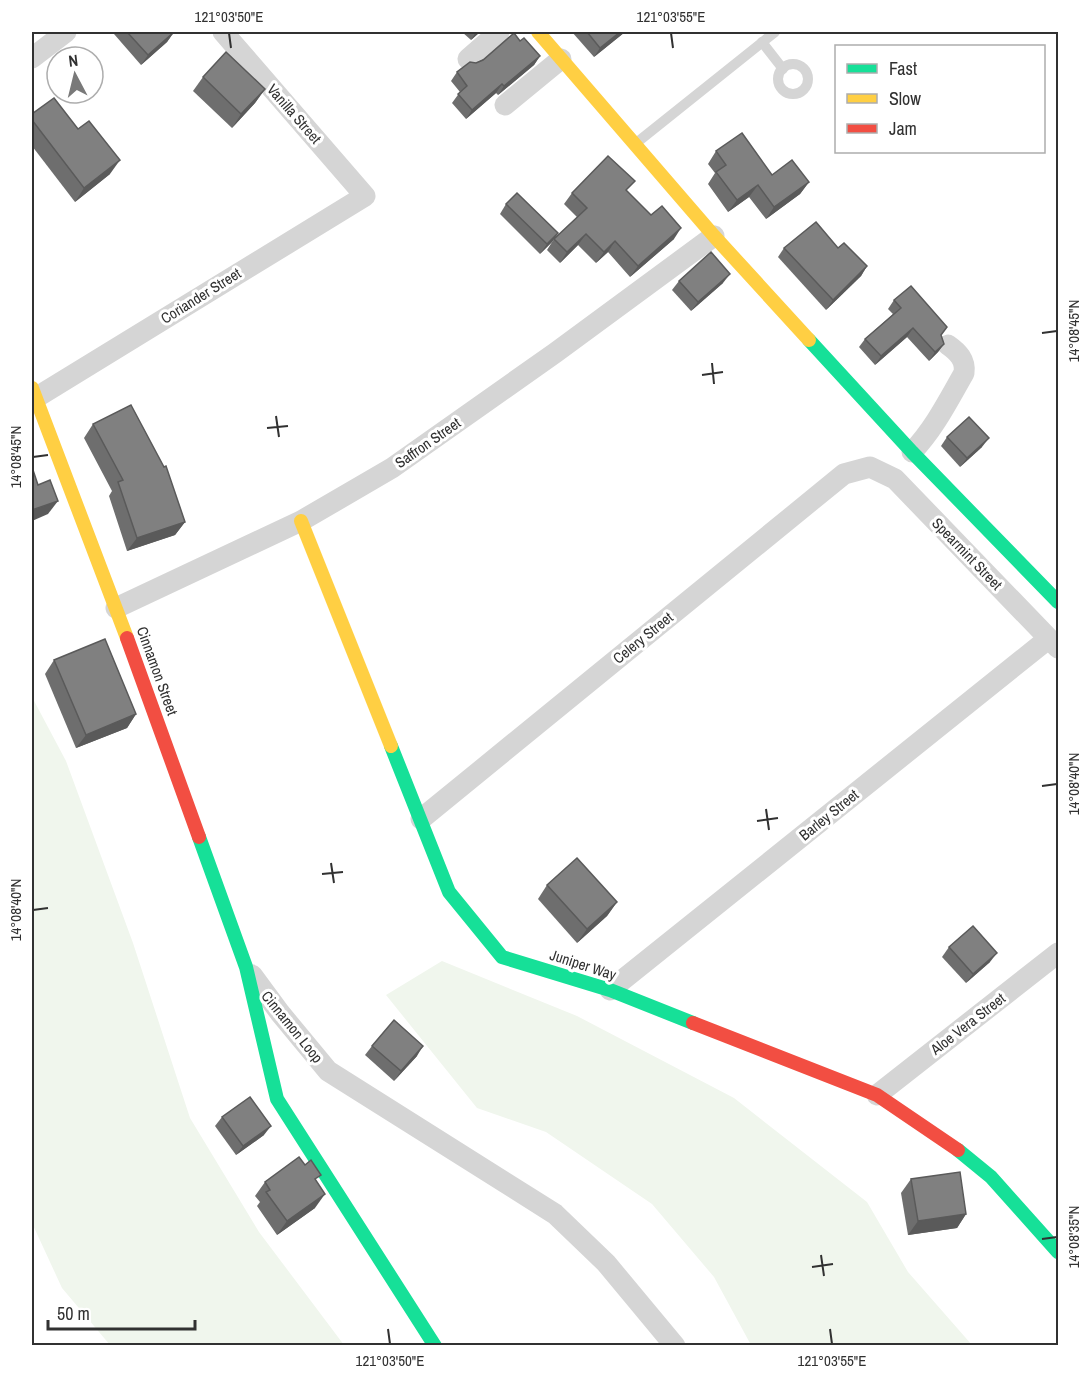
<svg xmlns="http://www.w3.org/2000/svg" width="1090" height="1377" font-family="'Archivo Narrow',sans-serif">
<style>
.green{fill:#f0f6ed}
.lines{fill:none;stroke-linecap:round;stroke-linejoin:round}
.lane{stroke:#d5d5d5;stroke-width:10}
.street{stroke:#d5d5d5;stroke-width:21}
.fast{stroke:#16e098;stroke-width:14}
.slow{stroke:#ffcf43;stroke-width:14}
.jam{stroke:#f24e42;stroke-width:14}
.wall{fill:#6e6e6e}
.shaded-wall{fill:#5a5a5a}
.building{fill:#808080;stroke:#5a5a5a;stroke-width:1.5}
.ticks{fill:none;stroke:#313131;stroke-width:2}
.labels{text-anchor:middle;stroke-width:6;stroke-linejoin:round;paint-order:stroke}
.street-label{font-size:15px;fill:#313131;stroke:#fff}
.neatline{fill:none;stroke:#313131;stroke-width:2}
.ticks-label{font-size:15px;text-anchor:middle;fill:#313131}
</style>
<rect width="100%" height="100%" fill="#fff"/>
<!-- green -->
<g class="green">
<path d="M32,697l34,64 67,182 57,175 69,114 85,113h-234l-48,-57 -30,-65z"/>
<path d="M442,961l135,55 157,82 133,104 41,70 64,73h-221l-37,-68 -62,-73 -106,-72 -69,-24 -91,-113z"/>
</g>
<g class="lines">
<!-- lane -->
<g class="lane">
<path d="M762,42l21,27"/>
<circle cx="793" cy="79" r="15"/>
<path d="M635,144l140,-112"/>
</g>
<!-- street -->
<g class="street">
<path d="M32,58l34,-26"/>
<path d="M468,59l31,-27"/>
<path d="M505,105l56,-46"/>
<path d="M37,397l328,-201 -142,-164"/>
<path d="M912,452c22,-23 36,-51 52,-79 2,-13 -6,-21 -16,-28"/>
<path d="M116,608l185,-87 91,-53 163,-115 159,-117"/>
<path d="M421,819l423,-345 26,-7 25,12 163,169"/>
<path d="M252,975l28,38 48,58 227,143 51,49 69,83"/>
<path d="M610,990l438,-351"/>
<path d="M877,1095l181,-142"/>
</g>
<!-- fast -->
<g class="fast">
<path d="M809,340l103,112 146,150"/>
<path d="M391,746l58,146 53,65 108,33 83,33"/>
<path d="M199,837l47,130 31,132 158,247"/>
<path d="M958,1150l33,27 67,75"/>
</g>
<!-- slow -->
<g class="slow">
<path d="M538,32l176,204 95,104"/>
<path d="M32,388l95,250"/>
<path d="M301,521l90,225"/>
</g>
<!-- jam -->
<g class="jam">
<path d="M127,638l72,199"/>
<path d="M693,1023l184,72 81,55"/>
</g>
</g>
<!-- wall -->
<g class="wall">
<path d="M116,32h58l-7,10 -26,23 -27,-31z"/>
<path d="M462,32h18l-9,8z"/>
<path d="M572,32h53l-31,25z"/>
<path d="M520,41l20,15 -6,9 -36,30 -2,-2 -30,26 -14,-16 8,-11 -9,-11 6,-9z"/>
<path d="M203,77l62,12 -10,14 -23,25 -39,-37z"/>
<path d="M32,114l78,60 -35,28 -43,-56z"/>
<path d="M716,151l56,24 37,7 -9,12 -34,25 -17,-22 -21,15 -20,-28 7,-11 -7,-9z"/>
<path d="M627,192l47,47 -44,38 -22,-25 -12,11 -18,-18 -18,18 -13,-13 7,-11 23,-22 -13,-13 8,-11z"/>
<path d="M506,204l52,29 -6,9 -12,12 -40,-40z"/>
<path d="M784,248h54l29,18 -6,10 -35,34 -48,-53z"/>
<path d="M679,281l44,2 -32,28 -19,-21z"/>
<path d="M894,300l47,35 3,9 -6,8 -9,9 -22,-24 -32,28 -16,-18 6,-8 28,-25 -5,-5z"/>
<path d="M93,424l92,98 -10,13 -48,16 -18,-55 3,-5 -28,-53z"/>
<path d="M947,437l35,10 -22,20 -19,-21z"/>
<path d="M54,660l82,54 -9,14 -51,20 -31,-74z"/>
<path d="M547,885l70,17 -10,14 -30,27 -39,-44z"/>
<path d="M949,947l41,15 -24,21 -24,-26z"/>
<path d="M372,1046l45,10 -23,25 -29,-26z"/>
<path d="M222,1117l42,18 -28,20 -21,-29z"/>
<path d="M911,1179l55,35 -9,14 -49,7 -7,-42z"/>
<path d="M265,1182h52l-2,26 -38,27 -20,-29 3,-4 -5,-6z"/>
</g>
<!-- shaded-wall -->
<g class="shaded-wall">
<path d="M174,32l-7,10 -26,23 7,-10z"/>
<path d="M476,32h4l-9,8z"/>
<path d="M620,32h5l-31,25 6,-9z"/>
<path d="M540,56l-6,9 -36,30 6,-9z"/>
<path d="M502,84l-6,9 -30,26 6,-9z"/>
<path d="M265,89l-10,14 -23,25 9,-14z"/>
<path d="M120,160l-10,14 -35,28 9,-14z"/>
<path d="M809,182l-9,12 -34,25 8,-12z"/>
<path d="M758,185l-9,12 -21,15 9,-12z"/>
<path d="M681,228l-7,11 -44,38 8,-11z"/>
<path d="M558,233l-6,9 -12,12 7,-10z"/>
<path d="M586,234l-8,11 -18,18 7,-11z"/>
<path d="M615,241l-7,11 -12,11 8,-11z"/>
<path d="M867,266l-6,10 -35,34 7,-10z"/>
<path d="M730,274l-7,9 -32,28 7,-9z"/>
<path d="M913,328l-6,9 -32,28 6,-9z"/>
<path d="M944,344l-6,8 -9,9 6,-9z"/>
<path d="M989,438l-7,9 -22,20 7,-9z"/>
<path d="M58,501l-10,13 -16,7v-11z"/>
<path d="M185,522l-10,13 -48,16 10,-13z"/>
<path d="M136,714l-9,14 -51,20 10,-13z"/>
<path d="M617,902l-10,14 -30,27 10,-14z"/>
<path d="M997,953l-7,9 -24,21 7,-9z"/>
<path d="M423,1046l-6,10 -23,25 7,-10z"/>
<path d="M271,1126l-7,9 -28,20 7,-9z"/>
<path d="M325,1194l-10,14 -38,27 10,-14z"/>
<path d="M966,1214l-9,14 -49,7 10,-14z"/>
</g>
<!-- building -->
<g class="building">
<path d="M127,32h47l-26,23z"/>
<path d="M587,32h33l-20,16z"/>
<path d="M514,33l6,8 4,-3 16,18 -36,30 -2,-2 -30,26 -14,-16 9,-8 -10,-14 13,-10 6,1 7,-3z"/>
<path d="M226,52l39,37 -24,25 -38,-37z"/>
<path d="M54,98l24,31 11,-8 31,39 -36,28 -52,-68v-6z"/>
<path d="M742,133l30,42 20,-15 17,22 -35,25 -16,-22 -21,15 -21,-28 10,-7 -10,-14z"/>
<path d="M608,156l27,25 -9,9 25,25 11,-9 19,22 -43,38 -23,-25 -11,11 -18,-18 -19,18 -13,-13 33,-31 -15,-15z"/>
<path d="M517,193l41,40 -11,11 -41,-40z"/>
<path d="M816,222l22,26 6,-5 23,23 -34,34 -49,-52z"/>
<path d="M711,252l19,22 -32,28 -19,-21z"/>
<path d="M911,286l36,41 -6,8 3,9 -9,8 -22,-24 -32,28 -16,-17 36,-31 -7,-8z"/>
<path d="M131,405l33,62 2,-1 19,56 -48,16 -19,-56 5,-2 -30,-56z"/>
<path d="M969,417l20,21 -22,20 -20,-21z"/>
<path d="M32,467l6,18 12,-5 8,21 -26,9z"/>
<path d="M105,639l31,75 -50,21 -32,-75z"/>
<path d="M577,858l40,44 -30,27 -40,-44z"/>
<path d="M973,926l24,27 -24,21 -24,-27z"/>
<path d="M394,1020l29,26 -22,25 -29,-25z"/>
<path d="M250,1097l21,29 -28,20 -21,-29z"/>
<path d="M299,1157l6,8 6,-5 10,15 -6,4 10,15 -38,27 -21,-29 4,-2 -5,-8z"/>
<path d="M960,1172l6,42 -48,7 -7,-42z"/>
</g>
<!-- ticks -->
<path class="ticks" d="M229,33l2,15M671,33l2,15M1042,333l15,-2M712,363l2,21M702,375l21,-3M276,416l3,21M267,428l21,-2M33,457l15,-2M1042,786l15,-2M766,809l3,21M757,821l21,-3M331,863l3,20M322,874l21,-2M33,910l15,-2M1042,1239l15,-2M821,1255l3,21M812,1267l21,-3M388,1329l2,15M830,1329l2,15"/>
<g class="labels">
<!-- street labels -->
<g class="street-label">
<text transform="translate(294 114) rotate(49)" y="5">Vanilla Street</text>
<text transform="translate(201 296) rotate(-32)" y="5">Coriander Street</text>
<text transform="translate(428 443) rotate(-35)" y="5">Saffron Street</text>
<text transform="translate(967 554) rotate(46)" y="5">Spearmint Street</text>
<text transform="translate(643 638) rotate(-39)" y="5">Celery Street</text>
<text transform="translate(157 671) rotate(70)" y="5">Cinnamon Street</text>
<text transform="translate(829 815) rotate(-39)" y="5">Barley Street</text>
<text transform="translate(583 965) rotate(18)" y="5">Juniper Way</text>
<text transform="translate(968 1024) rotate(-38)" y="5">Aloe Vera Street</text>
<text transform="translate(292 1027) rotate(51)" y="5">Cinnamon Loop</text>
</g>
</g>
<!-- border -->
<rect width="1090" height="1377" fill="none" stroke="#ffffff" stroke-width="66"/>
<!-- legend -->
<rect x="835" y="45" width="210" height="108" fill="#ffffff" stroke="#adadad" stroke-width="1.5"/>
<rect x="847" y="64" width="30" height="9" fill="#16e098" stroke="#adadad" stroke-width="1.5"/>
<text x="889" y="75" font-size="18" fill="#313131">Fast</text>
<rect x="847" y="94" width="30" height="9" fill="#ffcf43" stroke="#adadad" stroke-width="1.5"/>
<text x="889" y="105" font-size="18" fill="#313131">Slow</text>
<rect x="847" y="124" width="30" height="9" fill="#f24e42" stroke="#adadad" stroke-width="1.5"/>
<text x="889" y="135" font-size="18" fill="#313131">Jam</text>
<!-- north arrow -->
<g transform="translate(75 75) rotate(353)"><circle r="28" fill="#ffffff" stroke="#adadad" stroke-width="1.5"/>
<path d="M0-4.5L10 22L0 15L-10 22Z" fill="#797979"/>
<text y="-9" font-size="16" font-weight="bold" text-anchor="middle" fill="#313131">N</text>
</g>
<!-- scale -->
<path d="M48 1320v9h147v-9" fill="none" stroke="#313131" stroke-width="3"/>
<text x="57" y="1320" font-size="18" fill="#313131" stroke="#ffffff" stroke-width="4.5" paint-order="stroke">50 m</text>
<rect x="33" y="33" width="1024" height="1311" class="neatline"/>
<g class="ticks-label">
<text x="229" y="22">121°03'50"E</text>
<text x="671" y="22">121°03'55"E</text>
<text transform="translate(1074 331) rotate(-90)" y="5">14°08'45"N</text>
<text transform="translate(16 457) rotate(-90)" y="5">14°08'45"N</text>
<text transform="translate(1074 784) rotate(-90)" y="5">14°08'40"N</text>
<text transform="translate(16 910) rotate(-90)" y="5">14°08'40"N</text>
<text transform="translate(1074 1237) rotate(-90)" y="5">14°08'35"N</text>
<text x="390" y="1366">121°03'50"E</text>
<text x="832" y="1366">121°03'55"E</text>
</g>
</svg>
